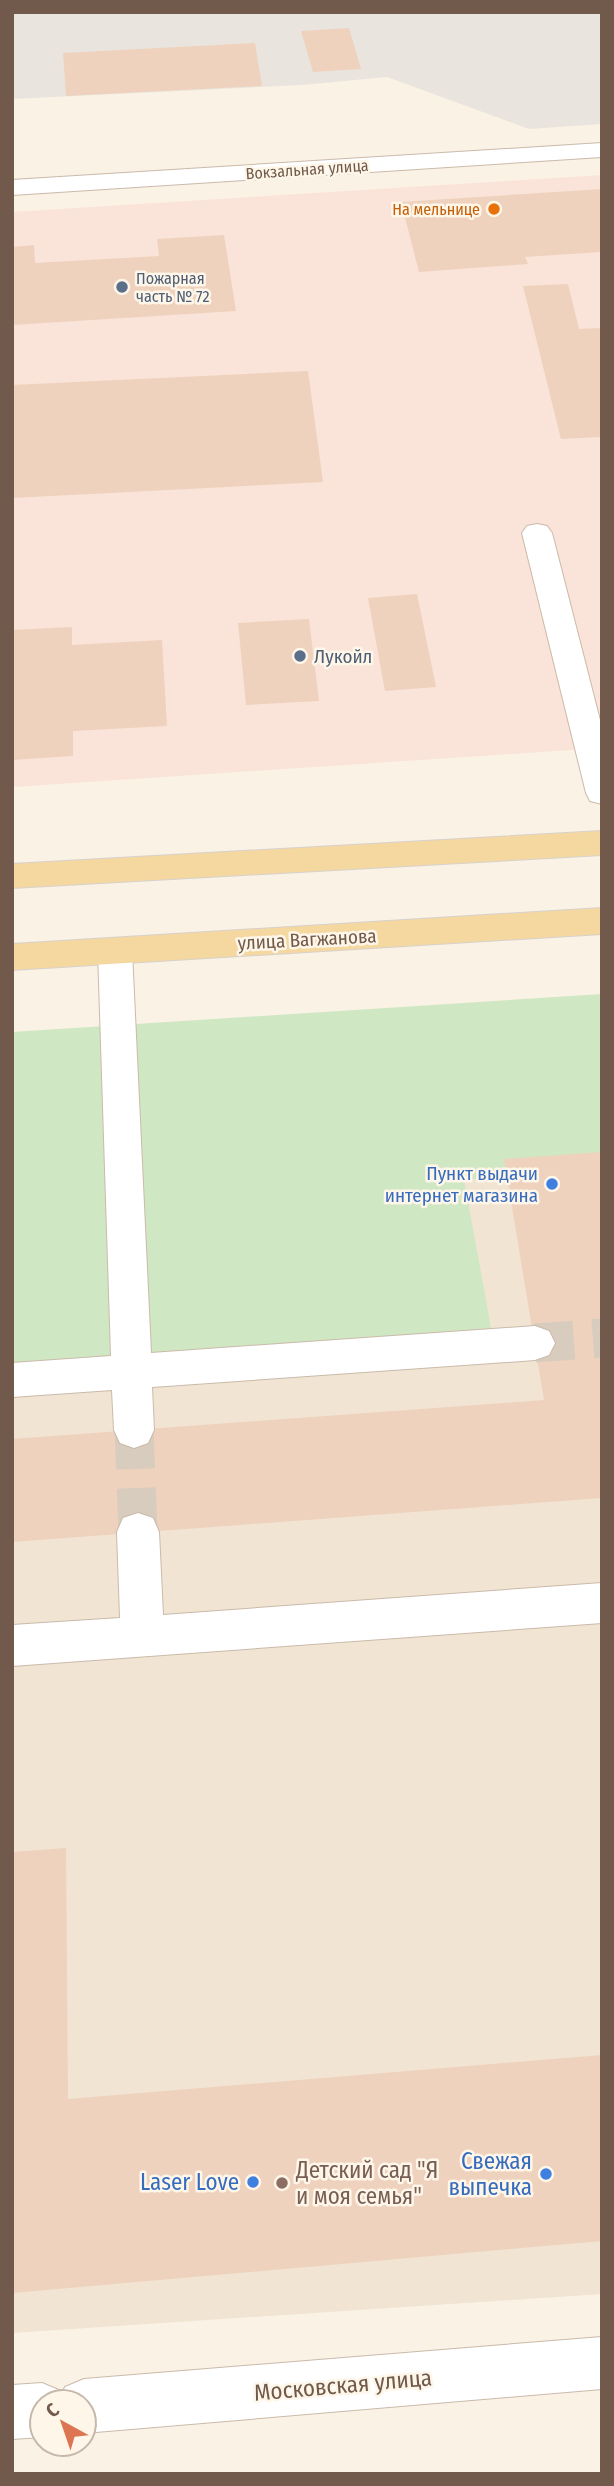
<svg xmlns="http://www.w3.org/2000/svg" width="614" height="2486" font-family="'Fira Sans Condensed',sans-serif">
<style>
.residential{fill:#f1e4d3}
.commercial{fill:#fae3d8}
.industrial{fill:#eae4de}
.green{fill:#d0e7c3}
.building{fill:#eed2bd}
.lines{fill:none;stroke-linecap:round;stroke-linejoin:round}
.minor-tunnel{stroke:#d8ccbe;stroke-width:39;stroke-dasharray:39 19;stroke-linecap:butt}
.minor-casing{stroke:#cbbaab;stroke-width:2}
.major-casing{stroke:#d7d1cd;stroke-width:2}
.minor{fill:#fff;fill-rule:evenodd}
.major{fill:#f5d8a0;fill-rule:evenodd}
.food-dot{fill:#e8710a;stroke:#fef6e9;stroke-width:2.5}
.service-dot{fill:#5c6f8a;stroke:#fef6e9;stroke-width:2.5}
.shop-dot{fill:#3f7fe0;stroke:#fef6e9;stroke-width:2.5}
.education-dot{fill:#8d6e63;stroke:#fef6e9;stroke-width:2.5}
.labels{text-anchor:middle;stroke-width:5;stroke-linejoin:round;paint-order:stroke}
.far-street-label{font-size:16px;fill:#715a4b;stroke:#fef6e9}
.far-food-label{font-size:16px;fill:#c56008;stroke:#fef6e9;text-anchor:end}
.far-service-label{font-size:16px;fill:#4e5e75;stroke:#fef6e9;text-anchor:start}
.service-label{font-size:19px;fill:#4e5e75;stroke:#fef6e9;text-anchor:start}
.street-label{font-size:19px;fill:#715a4b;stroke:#fef6e9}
.shop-label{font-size:19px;fill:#366cbe;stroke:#fef6e9;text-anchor:end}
.near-shop-label{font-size:23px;fill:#366cbe;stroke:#fef6e9;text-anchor:end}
.near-education-label{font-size:23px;fill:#785e54;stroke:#fef6e9;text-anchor:start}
.near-street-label{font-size:23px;fill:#715a4b;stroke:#fef6e9}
</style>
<rect width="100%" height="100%" fill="#faf2e4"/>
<!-- residential -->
<path class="residential" d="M602,1171v1123l-590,39v-946l484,-34 -33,-173z"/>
<!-- commercial -->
<path class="commercial" d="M602,175v573l-590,39v-575z"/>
<!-- industrial -->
<path class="industrial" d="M12,12h590v112l-73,5 -142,-52 -85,8 -290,14z"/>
<!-- green -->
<path class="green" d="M602,994v177l-138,9 32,174 -484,33v-355z"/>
<!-- building -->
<g class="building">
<path d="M349,28l12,41 -48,3 -12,-41z"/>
<path d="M255,43l7,43 -196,10 -3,-43z"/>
<path d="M602,189v63l-77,5 3,7 -109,8 -18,-70z"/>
<path d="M224,235l12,76 -224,14v-78l22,-2 1,18 124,-7 -2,-17z"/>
<path d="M568,284l11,45 23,-1v109l-41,2 -38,-153z"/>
<path d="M308,371l15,111 -311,16v-113z"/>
<path d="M417,594l19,93 -51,4 -17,-93z"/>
<path d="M309,619l10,82 -73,4 -8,-82z"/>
<path d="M72,627v18l90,-5 5,86 -94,5v25l-61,4v-130z"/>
<path d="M602,1152v346l-590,44v-103l532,-39 -40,-241z"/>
<path d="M66,1848l2,251 534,-44v186l-590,52v-441z"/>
</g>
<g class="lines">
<!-- minor-tunnel -->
<g class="minor-tunnel">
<path d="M535,1343l67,-5"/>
<path d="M134,1430l4,102"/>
</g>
<!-- minor casing -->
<g class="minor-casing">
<g id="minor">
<path d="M602,143v14l-590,38v-15z"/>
<path d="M537,524l10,2 5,7 50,195v76l-12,-3 -4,-8 -64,-260 5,-7z"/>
<path d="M115,938l12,4 5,9 19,402 384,-27 14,5 6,12 -6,12 -14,5 -383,27 2,43 -6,13 -14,5 -14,-5 -6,-13 -2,-40 -100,7v-34l99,-7 -13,-405 5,-9z"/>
<path d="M138,1513l15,5 6,14 4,83 439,-32v40l-590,43v-41l108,-7 -3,-86 6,-14z"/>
<path d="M602,2337v52l-518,44v-31h-42v35l-30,2v-54l30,-2 19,8 1,3 3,-7 19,-8z"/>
</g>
</g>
<!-- major casing -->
<g class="major-casing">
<g id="major">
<path d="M602,831v24l-590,33v-24z"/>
<path d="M602,908v26l-590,36v-26z"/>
</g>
</g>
<!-- minor -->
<use href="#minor" class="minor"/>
<!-- major -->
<use href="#major" class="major"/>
</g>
<!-- markers -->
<circle class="food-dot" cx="494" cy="209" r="7"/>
<g class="service-dot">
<circle cx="122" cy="287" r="7"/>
<circle cx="300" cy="656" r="7"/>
</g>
<g class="shop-dot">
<circle cx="552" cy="1184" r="7"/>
<circle cx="546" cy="2174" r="7"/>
<circle cx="253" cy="2182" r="7"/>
</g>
<circle class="education-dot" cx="282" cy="2183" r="7"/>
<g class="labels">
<!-- far-street labels -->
<g class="far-street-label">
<text transform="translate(307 169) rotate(-4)" y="6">Вокзальная улица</text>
</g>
<!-- far-food labels -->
<g class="far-food-label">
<text x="480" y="215">На мельнице</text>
</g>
<!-- far-service labels -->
<g class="far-service-label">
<text x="136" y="284">Пожарная<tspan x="136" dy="18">часть № 72</tspan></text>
</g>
<!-- service labels -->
<g class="service-label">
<text x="314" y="663">Лукойл</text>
</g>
<!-- street labels -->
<g class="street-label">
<text transform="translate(307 939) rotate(-3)" y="7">улица Вагжанова</text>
</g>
<!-- shop labels -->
<g class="shop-label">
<text x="538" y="1180">Пункт выдачи<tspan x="538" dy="22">интернет магазина</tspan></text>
</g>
<!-- near-shop labels -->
<g class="near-shop-label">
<text x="532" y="2169">Свежая<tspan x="532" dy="26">выпечка</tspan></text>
<text x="239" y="2190">Laser Love</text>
</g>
<!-- near-education labels -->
<g class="near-education-label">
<text x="296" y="2178">Детский сад "Я<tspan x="296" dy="26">и моя семья"</tspan></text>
</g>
<!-- near-street labels -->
<g class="near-street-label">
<text transform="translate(343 2385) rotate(-5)" y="8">Московская улица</text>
</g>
</g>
<!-- border -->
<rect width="614" height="2486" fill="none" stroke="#715a4b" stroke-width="28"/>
<!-- north arrow -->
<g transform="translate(63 2423) rotate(320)"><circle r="33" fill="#fef6e9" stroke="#c6b8aa" stroke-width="2"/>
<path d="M0-5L12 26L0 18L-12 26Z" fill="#dc7551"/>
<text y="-10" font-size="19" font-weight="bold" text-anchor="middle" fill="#715a4b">С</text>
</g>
</svg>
